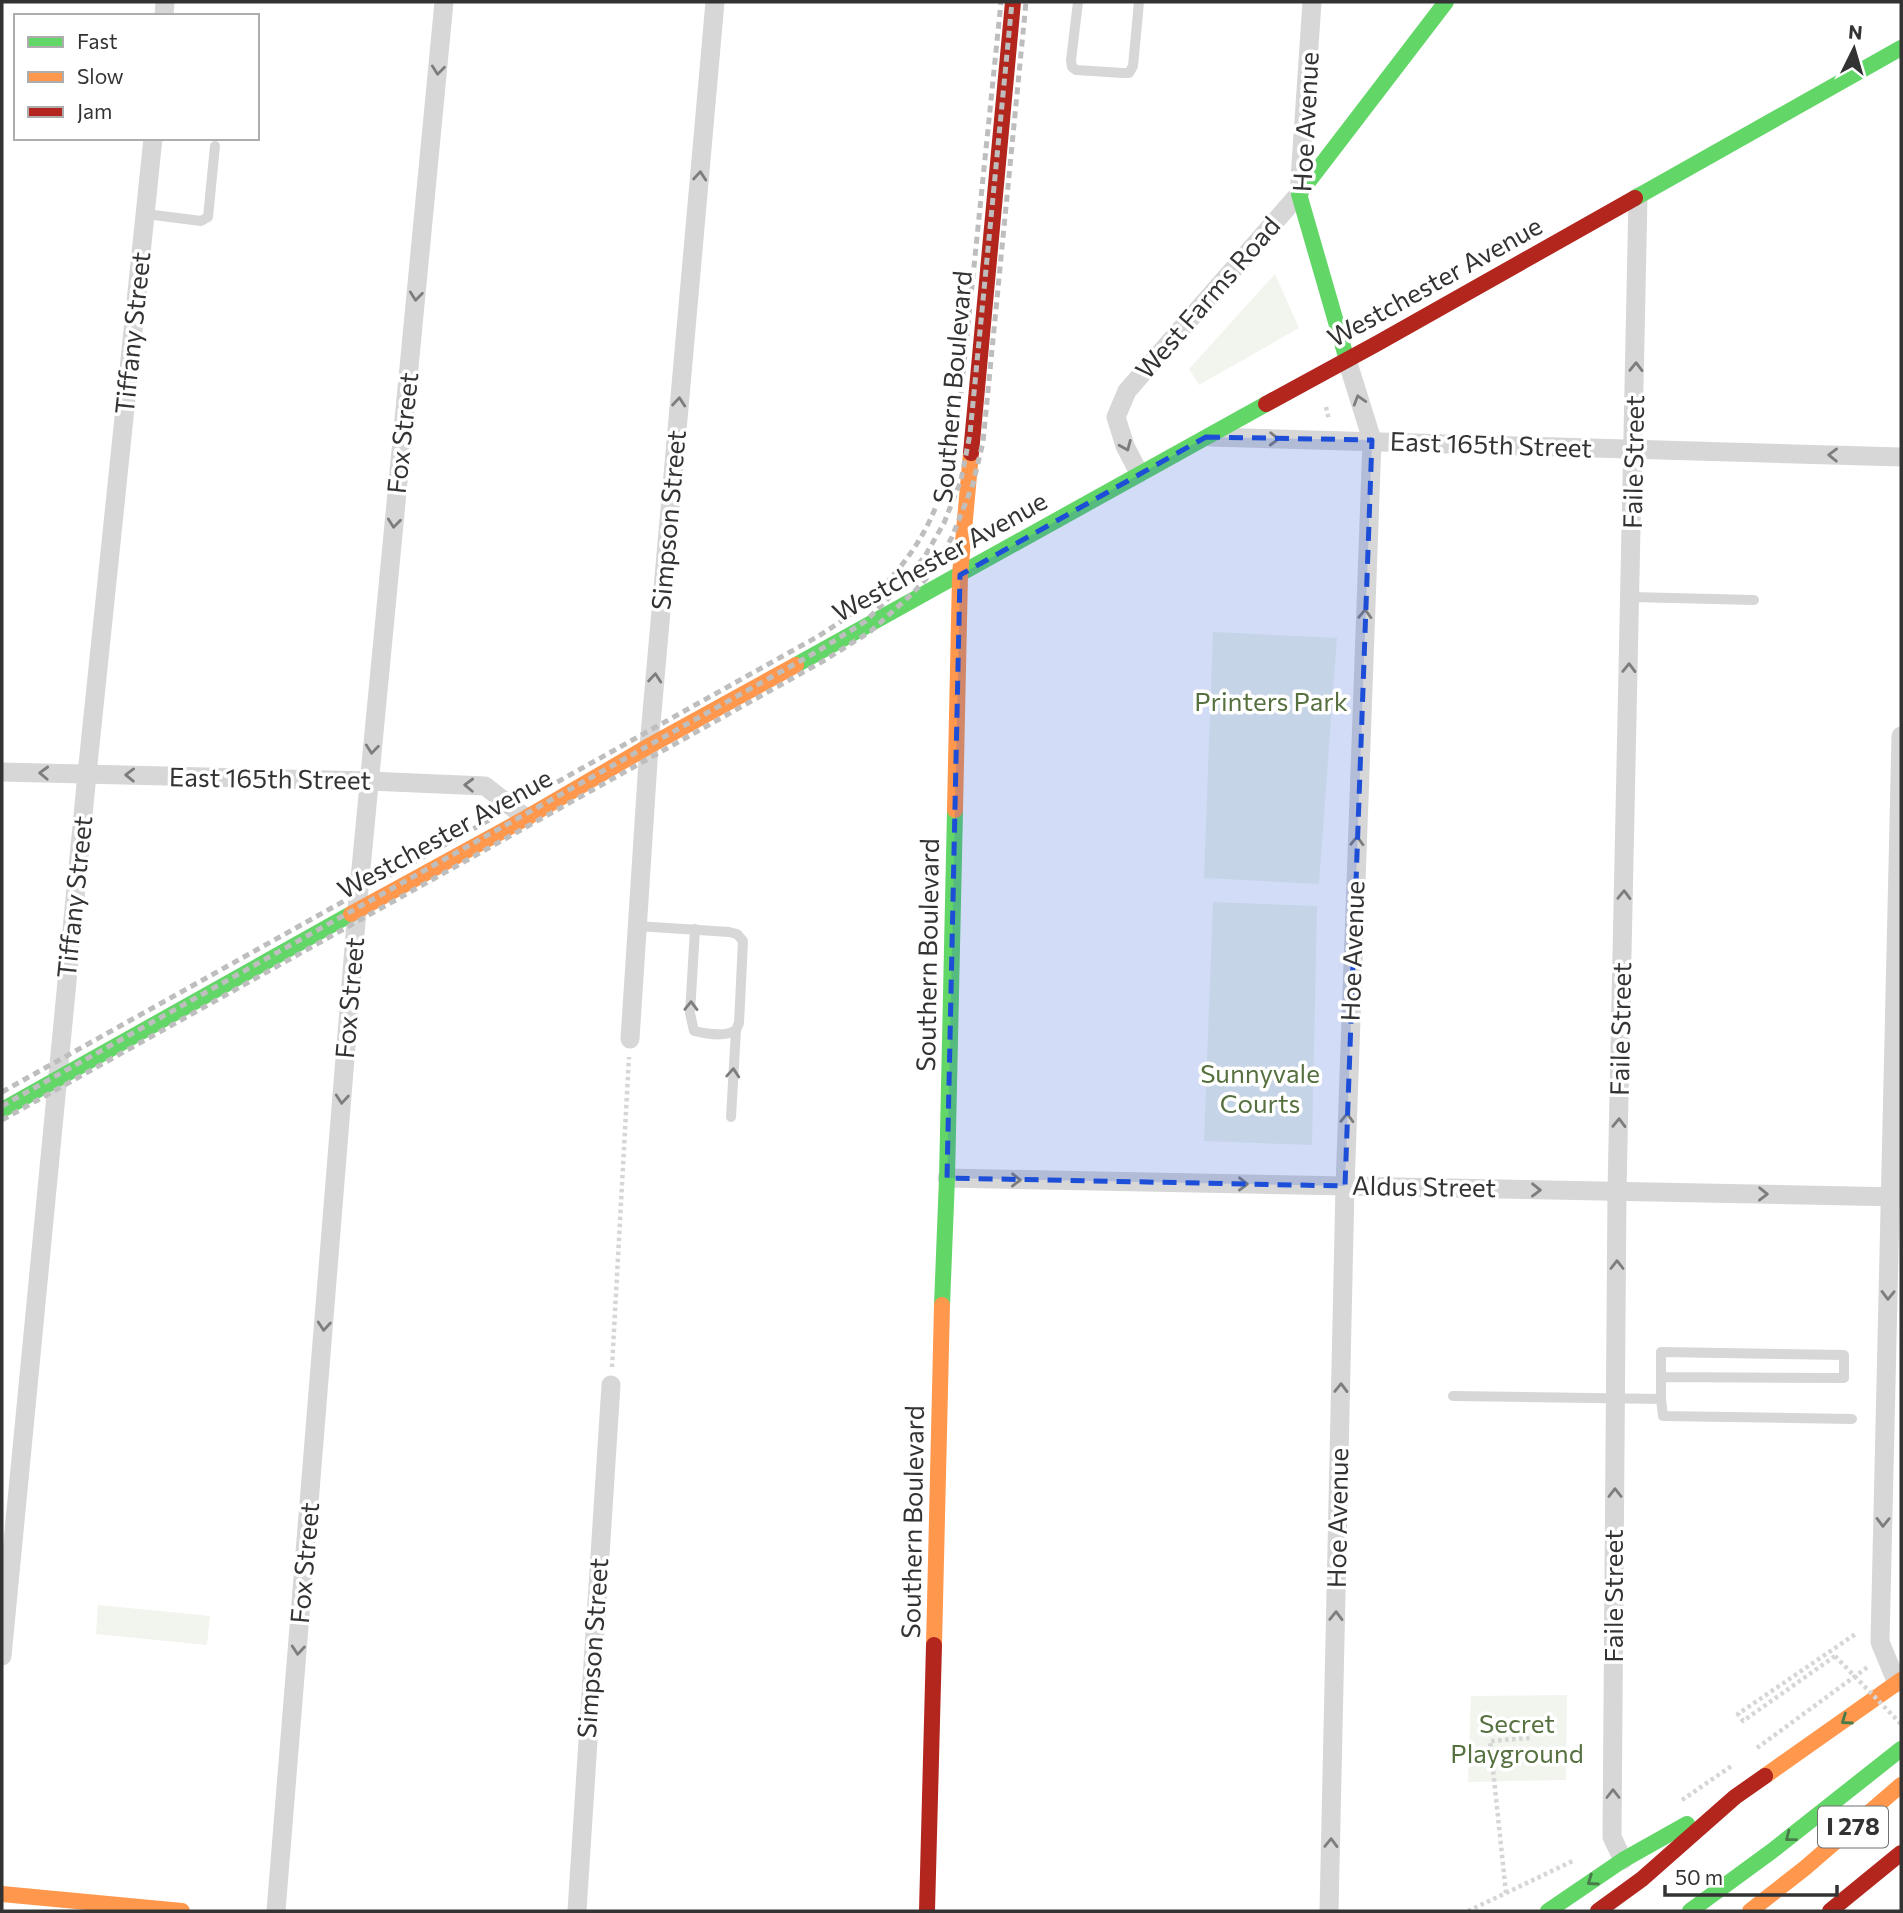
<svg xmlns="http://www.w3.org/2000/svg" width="1903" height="1913" font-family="Commissioner,sans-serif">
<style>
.green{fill:#f1f5ed}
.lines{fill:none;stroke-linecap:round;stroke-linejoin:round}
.path{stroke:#d6d6d6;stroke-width:4.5;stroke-dasharray:3.5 3.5;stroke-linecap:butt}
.lane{stroke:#d7d7d7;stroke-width:10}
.street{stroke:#d7d7d7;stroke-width:19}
.fast{stroke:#63d668;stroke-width:16}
.slow{stroke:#ff974d;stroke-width:16}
.jam{stroke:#b3261e;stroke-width:16}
.rail{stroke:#bebebe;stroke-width:5;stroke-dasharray:7 5;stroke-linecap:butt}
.path-bridge{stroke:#d6d6d6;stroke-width:4.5;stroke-dasharray:3.5 3.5;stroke-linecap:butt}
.oneway{stroke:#7d7d7d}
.oneway2{stroke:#497c4b}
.marked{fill:#1d4ed8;fill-opacity:0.2;stroke:#1d4ed8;stroke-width:5;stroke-dasharray:14 9;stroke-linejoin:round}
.labels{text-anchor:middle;stroke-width:7;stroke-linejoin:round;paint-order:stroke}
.shield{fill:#fff;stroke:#707070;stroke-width:2}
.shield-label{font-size:24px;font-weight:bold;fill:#333}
.street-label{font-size:26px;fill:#333;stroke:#fff}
.park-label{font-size:26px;fill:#56703f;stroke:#fff}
</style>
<rect width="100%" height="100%" fill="#fff"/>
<!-- green -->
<g class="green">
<path d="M1275,274l24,54 -100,57 -10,-16z"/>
<path d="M1213,632l124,6 -18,246 -115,-6z"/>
<path d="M1213,902l104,4 -5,239 -108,-4z"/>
<path d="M98,1605l112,11 -3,29 -111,-11z"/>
<path d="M1567,1695l-1,85 -98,2 3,-86z"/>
</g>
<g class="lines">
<!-- path -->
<g class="path">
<path d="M1326,407l3,13"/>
<path d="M612,1367l17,-310"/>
<path d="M1835,1656l-92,65 -5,-7 119,-81"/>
<path d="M1757,1748l112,-82"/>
<path d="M1682,1800l51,-35"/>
<path d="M1506,1893l-16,-152 40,-3"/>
<path d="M1468,1911l107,-51"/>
</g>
<!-- lane -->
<g class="lane">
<path d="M1078,2l-7,58 1,7 4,3 47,3h6l4,-7 6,-64"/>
<path d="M146,214l55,7 7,-4 7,-71"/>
<path d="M1631,597l123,3"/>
<path d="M637,926l92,6 8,2 6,7 -4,82 -3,7 -5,87"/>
<path d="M695,929l-5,84 4,18c12,3 32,6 42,-1"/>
<path d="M1453,1396l208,3 2,17 189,3"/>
<path d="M1661,1399v-47l183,3v23l-183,-1"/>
</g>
<!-- street -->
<g class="street">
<path d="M164,16l1,-14"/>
<path d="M1210,437l691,20"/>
<path d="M1139,473l-14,-27 -9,-29 11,-26 172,-197 13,-192"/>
<path d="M2,772l367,9 116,5 41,32"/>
<path d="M630,1039l19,-293 66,-744"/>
<path d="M947,1178l954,19"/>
<path d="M2,1656l85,-882 66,-636"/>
<path d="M1897,1683l-17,-41 21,-906"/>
<path d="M1623,1860l-11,-23 5,-646 21,-994"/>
<path d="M276,1911l81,-1001 87,-908"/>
<path d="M577,1911l34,-526"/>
<path d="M1329,1911l16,-725 27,-746 -25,-80"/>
</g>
<!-- fast -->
<g class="fast">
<path d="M1635,198l266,-150"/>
<path d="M1347,360l-48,-166 147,-192"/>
<path d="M796,665l470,-261"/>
<path d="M2,1110l349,-196"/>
<path d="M942,1305l5,-127 8,-368"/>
<path d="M1548,1911l75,-51 64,-36"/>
<path d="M1690,1911l82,-60 129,-102"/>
</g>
<!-- slow -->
<g class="slow">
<path d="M955,810l5,-235 11,-122"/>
<path d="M351,914l175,-96 123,-72 147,-81"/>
<path d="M934,1645l8,-340"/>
<path d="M1765,1776l136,-96"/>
<path d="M2,1894l180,17"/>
<path d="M1750,1911l55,-43 96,-83"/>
</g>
<!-- jam -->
<g class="jam">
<path d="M1266,404l112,-61 257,-145"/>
<path d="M971,453l42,-451"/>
<path d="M927,1911l7,-266"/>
<path d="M1598,1911l44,-32 93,-82 30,-21"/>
<path d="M1830,1911l71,-58"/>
</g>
<!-- rail -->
<g class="rail">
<path d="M2,1092l815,-455c14,-9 28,-18 41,-28 8,-6 16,-15 24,-22 46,-46 62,-92 75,-154l44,-431"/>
<path d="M2,1106l816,-455 48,-30 38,-39 21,-26 19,-33 17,-43 9,-46 42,-432"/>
<path d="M2,1120l823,-460 46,-29 42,-38 19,-21 20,-35 21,-53 10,-42 43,-440"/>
</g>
<!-- path-bridge -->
<path class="path-bridge" d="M1835,1656l66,68"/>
</g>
<!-- one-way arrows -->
<defs><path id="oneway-chevron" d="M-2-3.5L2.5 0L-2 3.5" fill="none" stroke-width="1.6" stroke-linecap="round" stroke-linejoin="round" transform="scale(1.75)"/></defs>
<g class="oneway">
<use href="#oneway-chevron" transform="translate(438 70) rotate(96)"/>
<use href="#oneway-chevron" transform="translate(700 176) rotate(-85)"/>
<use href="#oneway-chevron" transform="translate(416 296) rotate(96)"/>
<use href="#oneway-chevron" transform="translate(1636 367) rotate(-89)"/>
<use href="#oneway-chevron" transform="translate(1359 400) rotate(-107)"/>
<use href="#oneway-chevron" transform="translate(679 402) rotate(-85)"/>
<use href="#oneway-chevron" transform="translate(1274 439) rotate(2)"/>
<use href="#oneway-chevron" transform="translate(1126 446) rotate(67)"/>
<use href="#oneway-chevron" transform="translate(1833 455) rotate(-179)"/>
<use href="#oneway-chevron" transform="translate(394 523) rotate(96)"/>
<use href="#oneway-chevron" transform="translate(1365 614) rotate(-88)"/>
<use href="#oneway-chevron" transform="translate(1629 668) rotate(-89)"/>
<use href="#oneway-chevron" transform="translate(655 678) rotate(-85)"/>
<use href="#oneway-chevron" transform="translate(372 749) rotate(96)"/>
<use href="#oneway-chevron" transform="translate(44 773) rotate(-178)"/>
<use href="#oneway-chevron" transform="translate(130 775) rotate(-179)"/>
<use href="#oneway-chevron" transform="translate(469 785) rotate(-178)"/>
<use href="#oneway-chevron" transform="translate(1357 841) rotate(-88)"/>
<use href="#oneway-chevron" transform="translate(1624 895) rotate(-89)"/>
<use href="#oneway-chevron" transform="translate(691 1006) rotate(-89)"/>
<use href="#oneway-chevron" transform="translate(733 1073) rotate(-86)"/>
<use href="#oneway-chevron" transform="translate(342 1099) rotate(95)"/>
<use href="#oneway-chevron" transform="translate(1347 1118) rotate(-88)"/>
<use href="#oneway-chevron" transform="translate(1619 1123) rotate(-89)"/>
<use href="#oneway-chevron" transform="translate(1016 1180) rotate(1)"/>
<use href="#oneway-chevron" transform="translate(1243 1184) rotate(1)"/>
<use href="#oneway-chevron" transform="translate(1536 1190) rotate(1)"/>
<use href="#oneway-chevron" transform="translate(1763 1194) rotate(1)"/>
<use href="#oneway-chevron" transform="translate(1617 1265) rotate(-90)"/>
<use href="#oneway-chevron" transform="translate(1888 1295) rotate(91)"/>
<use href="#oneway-chevron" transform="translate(324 1326) rotate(95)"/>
<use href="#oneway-chevron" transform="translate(1341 1388) rotate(-89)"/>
<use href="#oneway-chevron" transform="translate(1615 1493) rotate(-90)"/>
<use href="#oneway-chevron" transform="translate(1883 1522) rotate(91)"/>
<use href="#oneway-chevron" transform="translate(1336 1616) rotate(-89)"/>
<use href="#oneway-chevron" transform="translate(298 1650) rotate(95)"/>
<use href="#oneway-chevron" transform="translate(1613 1794) rotate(-90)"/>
<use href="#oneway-chevron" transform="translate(1331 1843) rotate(-89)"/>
</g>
<g class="oneway2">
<use href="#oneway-chevron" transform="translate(1846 1720) rotate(145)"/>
<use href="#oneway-chevron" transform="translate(1790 1837) rotate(142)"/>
<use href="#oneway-chevron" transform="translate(1592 1881) rotate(145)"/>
</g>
<!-- marked area -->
<path class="marked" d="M1206,437l166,3 -27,746 -398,-8 13,-603z"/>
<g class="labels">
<!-- shield labels -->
<rect class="shield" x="1818" y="1806.5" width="70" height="41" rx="5"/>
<g class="shield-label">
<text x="1853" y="1835">I 278</text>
</g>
<!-- street labels -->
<g class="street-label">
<text transform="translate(1306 122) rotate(-87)" y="9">Hoe Avenue</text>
<text transform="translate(1435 282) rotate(-29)" y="9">Westchester Avenue</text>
<text transform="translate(1208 298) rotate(-49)" y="9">West Farms Road</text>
<text transform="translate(133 333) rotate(-84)" y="9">Tiffany Street</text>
<text transform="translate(953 387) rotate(-85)" y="9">Southern Boulevard</text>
<text transform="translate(403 433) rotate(-84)" y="9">Fox Street</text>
<text transform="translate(1491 445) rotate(2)" y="9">East 165th Street</text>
<text transform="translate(1634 462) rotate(-89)" y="9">Faile Street</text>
<text transform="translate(669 520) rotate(-85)" y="9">Simpson Street</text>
<text transform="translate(940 557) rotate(-29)" y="9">Westchester Avenue</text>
<text transform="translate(270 779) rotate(1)" y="9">East 165th Street</text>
<text transform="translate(445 834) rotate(-29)" y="9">Westchester Avenue</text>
<text transform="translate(75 897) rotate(-84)" y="9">Tiffany Street</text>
<text transform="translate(1353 951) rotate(-88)" y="9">Hoe Avenue</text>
<text transform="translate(928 955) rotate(-89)" y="9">Southern Boulevard</text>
<text transform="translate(350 998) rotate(-85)" y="9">Fox Street</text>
<text transform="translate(1621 1029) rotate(-89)" y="9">Faile Street</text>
<text transform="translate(1424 1187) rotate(1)" y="9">Aldus Street</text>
<text transform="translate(1338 1518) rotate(-89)" y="9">Hoe Avenue</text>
<text transform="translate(913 1522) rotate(-89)" y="9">Southern Boulevard</text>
<text transform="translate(305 1563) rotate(-85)" y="9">Fox Street</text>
<text transform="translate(1614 1596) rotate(-90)" y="9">Faile Street</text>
<text transform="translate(593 1648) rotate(-86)" y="9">Simpson Street</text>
</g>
<!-- park labels -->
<g class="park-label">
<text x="1271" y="711">Printers Park</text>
<text x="1260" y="1083">Sunnyvale<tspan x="1260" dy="30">Courts</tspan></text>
<text x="1517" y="1733">Secret<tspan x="1517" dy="30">Playground</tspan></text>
</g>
</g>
<!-- border -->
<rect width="1903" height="1913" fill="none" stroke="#333333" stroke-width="7"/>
<!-- legend -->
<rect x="14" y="14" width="245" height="126" fill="#ffffff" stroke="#adadad" stroke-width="2"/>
<rect x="28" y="37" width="35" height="10" fill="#63d668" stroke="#adadad" stroke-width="2"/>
<text x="77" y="49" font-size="21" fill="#333333">Fast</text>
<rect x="28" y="72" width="35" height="10" fill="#ff974d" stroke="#adadad" stroke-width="2"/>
<text x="77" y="84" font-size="21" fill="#333333">Slow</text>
<rect x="28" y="107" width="35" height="10" fill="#b3261e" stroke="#adadad" stroke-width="2"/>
<text x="77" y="119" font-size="21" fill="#333333">Jam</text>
<!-- north arrow -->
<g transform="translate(1854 49) rotate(5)" stroke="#ffffff" stroke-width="5" paint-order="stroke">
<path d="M0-5L12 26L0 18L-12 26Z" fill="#333333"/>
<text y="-10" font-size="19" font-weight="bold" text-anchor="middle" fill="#333333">N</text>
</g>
<!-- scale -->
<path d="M1665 1885v10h172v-10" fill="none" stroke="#333333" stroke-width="3.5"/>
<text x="1675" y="1885" font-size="21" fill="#333333" stroke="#ffffff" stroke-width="5" paint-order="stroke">50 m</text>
</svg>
